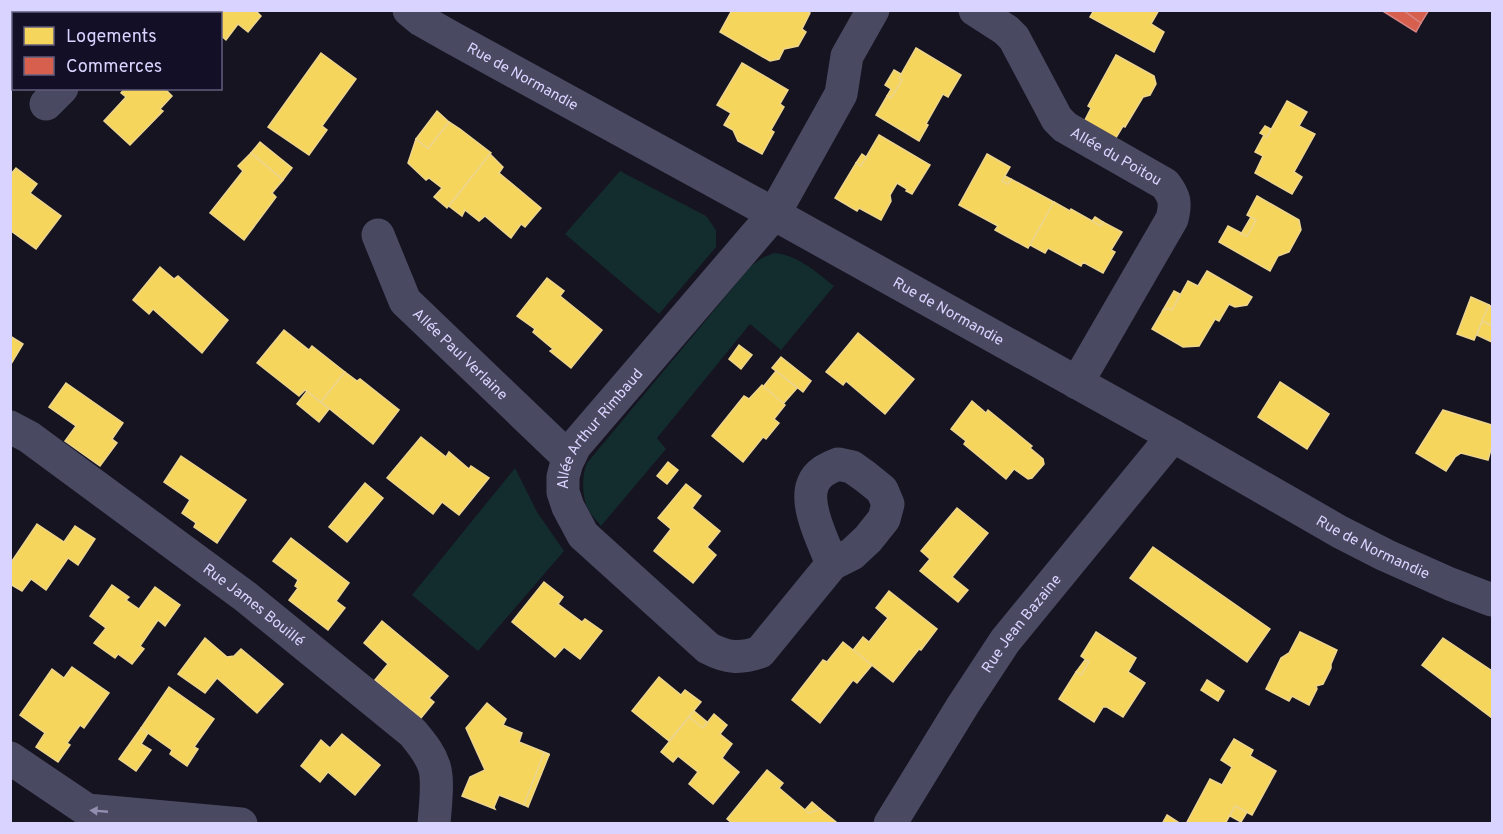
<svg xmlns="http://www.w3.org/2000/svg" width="1503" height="834" font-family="Overpass,sans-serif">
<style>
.green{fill:#132c2d}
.homes{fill:#f6d55c;stroke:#edd58d;stroke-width:1.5}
.shops{fill:#d6604d;stroke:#d78382;stroke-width:1.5}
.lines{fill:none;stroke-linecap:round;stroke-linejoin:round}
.minor{stroke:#4a4962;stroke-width:33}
.oneway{fill:#928eb0}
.labels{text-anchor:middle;stroke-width:6;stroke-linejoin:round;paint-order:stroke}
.street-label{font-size:15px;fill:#d9d4ff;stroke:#130f26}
</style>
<rect width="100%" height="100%" fill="#161421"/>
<!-- green -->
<g class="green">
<path d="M620,171l86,45 10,14v17l-57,67 -94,-80z"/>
<path d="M774,253c24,2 42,19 60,33l-53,64 -31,-26 -93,114 9,11 -65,77c-4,-5 -9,-10 -12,-15 -7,-13 -8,-34 -2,-48l164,-197 11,-8z"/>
<path d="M515,468l22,44 27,39 -86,100 -66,-56z"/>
</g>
<!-- homes -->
<g class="homes">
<path d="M195,10h60l6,6 -13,16 -10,-8 -12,16 -6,-5v-21h-28z"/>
<path d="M732,10h10l3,2 1,-2h59l5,3 -8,16 4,3 -8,14 -14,3 -5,10 -9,2 -50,-29z"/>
<path d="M1094,10h65l-8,14 13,8 -10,20 -64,-35z"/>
<path d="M916,48l45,27 -13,22 -5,-3 -17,30 2,1 -9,16 -43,-26 11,-19 4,2 11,-18 -3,-2z"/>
<path d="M321,53l35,26 -34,47 5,4 -18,25 -41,-28z"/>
<path d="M1116,55l38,21 2,8 -6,11 -7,2 -18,30 -2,-1 -9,15 -31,-17 8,-16 -3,-2z"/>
<path d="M742,63l46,27 -8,14 4,3 -13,23 3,2 -12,22 -24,-13 -5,-11 -9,-5 7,-12 -14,-8z"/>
<path d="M894,70l7,4 -2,4 3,2 -11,18 -4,-2 4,-7 -6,-4z"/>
<path d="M125,88h39l8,8 -12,13 3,2 -33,34 -26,-24 22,-24 -5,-4z"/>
<path d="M1287,101l20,11 -8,14 16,8 -21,38 8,5 -10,17 -37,-21 8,-17 -8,-4 9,-17 3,2z"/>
<path d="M437,111l12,11 -21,27 -12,-10z"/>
<path d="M449,122l11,7 31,24 -44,55 -13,-11 8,-9 -13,-10 -3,2 -18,-17 8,-24 12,10z"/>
<path d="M1265,126l6,3 -4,8 -7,-4z"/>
<path d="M879,135l51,30 -18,29 -6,-3 1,-2 -10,-6 -7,12 1,6 -10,19 -22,-12 -2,3 -22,-13 21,-35 5,3z"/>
<path d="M260,142l32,26 -9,12 -32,-27z"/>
<path d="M251,153l32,27 -11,13 4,4 -32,43 -34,-27 33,-42 -5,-5z"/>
<path d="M490,154l13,13 -4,6 42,35 -16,19 -4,-3 -10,14 -26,-22 -6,5 -14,-11 -3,6 -13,-10z"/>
<path d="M862,154l4,3 -5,9 -5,-3z"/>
<path d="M987,154l23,13 -8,14 6,3 3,-5 43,23 -26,46 -33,-18 3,-4 -39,-21z"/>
<path d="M16,168l21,16 -7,9 31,23 -25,33 -25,-18 -1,1v-57z"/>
<path d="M1005,176l6,3 -3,5 -6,-3z"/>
<path d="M1257,196l42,24 2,10 -12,22 -11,4 -8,15 -51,-29 9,-16 19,10 9,-16 -9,-5z"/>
<path d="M1054,202l16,9 1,-2 30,17 2,-4 19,10 -11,18 4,2 -12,21 -20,-11 -2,4 -33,-18 -3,5 -15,-8z"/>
<path d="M1095,217l8,5 -2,4 -9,-5z"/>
<path d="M1251,217l5,3 -9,16 -6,-2z"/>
<path d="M160,267l14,12 4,-3 50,44 -26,33 -49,-44 -4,5 -16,-14z"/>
<path d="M1207,271l45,26 -5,8 -12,2 -6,-3 -10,17 -4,-2 -16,27 -16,1 -31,-18 11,-19 5,-2 4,2 16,-29 10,5z"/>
<path d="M547,278l17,13 -4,5 42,34 -31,38 -21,-17 3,-2 -20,-17 2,-3 -18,-13z"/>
<path d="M1174,291l6,3 -8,16 -4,-2 -5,2z"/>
<path d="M1471,297l18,8 -15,35 -17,-6z"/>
<path d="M1489,305l3,2v19l-10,-5z"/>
<path d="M1482,321l10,5v16l-15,-7z"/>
<path d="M284,330l25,20 3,-4 33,26 -24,30 -16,-12 -6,6 -42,-33z"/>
<path d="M858,333l56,46 -29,35 -39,-33 -3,4 -17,-13z"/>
<path d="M10,336l13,8 -12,20h-1z"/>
<path d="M739,345l13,10 -11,14 -12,-10z"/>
<path d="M781,357l30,24 -8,11 -31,-24z"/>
<path d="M776,371l21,17 -14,16 -20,-17z"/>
<path d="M345,372l12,9 3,-2 39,31 -26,34 -52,-42z"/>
<path d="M1280,382l49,32 -22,35 -49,-32z"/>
<path d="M66,383l57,40 -11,16 5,4 -17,23 -35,-25 11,-15 -27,-19z"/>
<path d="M762,385l23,20 -11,14 5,4 -13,16 -3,-2 -20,25 -31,-26 32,-40 5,3z"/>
<path d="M307,391l22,18 -10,13 -22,-18z"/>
<path d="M972,401l14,12 2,-3 44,36 -2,2 13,11 1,5 -12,14 -4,1 -14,-10 -8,10 -42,-35 2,-3 -15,-12z"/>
<path d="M1443,410l49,15v21l-4,14 -27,-7 -6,4 -9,14 -30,-18z"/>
<path d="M421,437l25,20 3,-5 20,17 2,-3 18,12 -30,37 -17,-13 -9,12 -46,-36z"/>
<path d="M181,456l65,44 -29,43 -23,-16 2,-4 -14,-10 8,-13 -26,-18z"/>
<path d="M668,462l10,8 -11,14 -10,-8z"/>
<path d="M365,483l18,15 -36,44 -18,-15z"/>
<path d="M686,484l15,12 -9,12 28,23 -13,16 9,8 -23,28 -39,-32 17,-22 -13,-11z"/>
<path d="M957,508l31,25 -36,44 16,13 -10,12 -38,-31 10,-12 -9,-8z"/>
<path d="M37,524l27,18 11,-16 20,13 -17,26 -10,-7 -22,32 -15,-11 -9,12 -12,-7v-20z"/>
<path d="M291,538l58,45 -13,18 9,7 -17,22 -39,-30 9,-12 -3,-2 3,-6 -25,-19z"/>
<path d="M1153,547l117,82 -23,33 -117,-84z"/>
<path d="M544,582l19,15 -5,7 24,18 3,-3 17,12 -22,28 -16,-12 -9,10 -43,-35z"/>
<path d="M112,585l17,12 -3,3 13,9 16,-22 25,18 -15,21 -7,-6 -18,26 4,3 -12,15 -14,-10 -3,4 -21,-15 12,-15 -16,-12z"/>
<path d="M889,591l48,38 -16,21 -2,-1 -26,33 -40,-32 10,-13 6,5 19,-24 -12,-10z"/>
<path d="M382,621l66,55 -19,22 5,4 -13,16 -46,-38 13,-16 -24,-21z"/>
<path d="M1096,632l40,26 -8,14 17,11 -22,34 -16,-10h-4l-9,15 -35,-23 17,-27 5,3 8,-13 -8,-6z"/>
<path d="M1300,632l37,18 -6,14v4l-8,16 -7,2 1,3 -8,16 -17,-9 -3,5 -23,-12 15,-31 8,-5z"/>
<path d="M205,638l22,19 7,-1 7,-7 42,35 -26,29 -40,-35 -12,15 -27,-19z"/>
<path d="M1443,638l49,33v47l-70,-53z"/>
<path d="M843,642l29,23 -15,18 -4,-3 -33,43 -28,-23 31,-40 4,2z"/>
<path d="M1085,660l4,2 -8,13 -5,-3z"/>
<path d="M72,667l37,26 -25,35 -4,-3 -13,18 3,2 -12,17 -22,-15 9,-14 -25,-18 32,-46 12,9z"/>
<path d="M659,677l22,18 4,-5 16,12 -32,39 -37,-30z"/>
<path d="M1207,680l17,11 -6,10 -17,-11z"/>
<path d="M169,687l45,32 -20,28 4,2 -11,17 -17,-12 2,-4 -31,-22z"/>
<path d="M487,703l19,16 -3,6 19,8 -3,9 30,12v1l-5,-2 -20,52 -25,-10 -5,12 1,2 -33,-13 8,-19 15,-7 -19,-42z"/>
<path d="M694,711l13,11 -4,6 -14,-11z"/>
<path d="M714,714l13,11 -7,9 12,10 -10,14 17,14 -26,32 -24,-20 9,-12 -20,-16 -5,6 -12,-10 28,-35 14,11z"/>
<path d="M141,728l7,5 -7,11 10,6 -15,21 -17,-12z"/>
<path d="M342,734l38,31 -25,30 -27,-23 -8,10 -19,-16 20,-26 9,8z"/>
<path d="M1234,739l19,11 -3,6 26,15 -24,44 -17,-9 -10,18h-39l24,-45 12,6 10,-18 -11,-7z"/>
<path d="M544,753l5,2 -21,52 -4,-2z"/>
<path d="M767,770l16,13 -4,5 26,22 4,3 11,-4 16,13 -1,2h-102l-6,-5z"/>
<path d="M812,802l8,7 -11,4 -4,-3z"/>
<path d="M1235,806l12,6 -6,10 -11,-6z"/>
<path d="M1167,815l14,9h-19z"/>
</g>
<!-- shops -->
<g class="shops">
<path d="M1381,10h22l18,13 -5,9z"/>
<path d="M1403,10h26l-8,13z"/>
</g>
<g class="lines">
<!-- minor -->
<g class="minor">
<path id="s1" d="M409,10l12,10 30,17 323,177 399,222 167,96 45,23 65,29 42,16"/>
<path id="s2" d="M975,10l31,20 8,8 43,81 8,8 100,57c10,13 11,19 7,35l-95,164"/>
<path d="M136,14l2,-4"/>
<path d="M46,104l16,-16"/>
<path id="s3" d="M378,235l27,66 164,157"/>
<path id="s4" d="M10,427l19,10 217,160 167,136c8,10 17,20 21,33 5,14 1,42 0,58"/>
<path d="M838,464l14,3 14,10 16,13 6,14 -4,15 -16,20 -16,15 -20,10c-8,-21 -28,-59 -19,-80 4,-11 15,-16 25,-20z"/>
<path id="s5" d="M832,564l-72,88c-20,7 -33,6 -52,-4l-125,-113 -15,-28 -5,-15v-15l4,-15 8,-16 199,-232 67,-120 6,-38 26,-46"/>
<path d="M10,758l77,52 154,14"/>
<path id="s6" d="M890,824l73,-119 42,-64 168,-205"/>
</g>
</g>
<!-- one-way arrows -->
<defs><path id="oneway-solid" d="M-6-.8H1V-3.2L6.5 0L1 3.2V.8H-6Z" transform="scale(1.5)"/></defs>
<use class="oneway" href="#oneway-solid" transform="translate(99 811) rotate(-175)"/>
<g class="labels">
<!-- street labels -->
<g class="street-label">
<text dy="5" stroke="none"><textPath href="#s1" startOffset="132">Rue de Normandie</textPath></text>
<text dy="5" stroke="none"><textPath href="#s2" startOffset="210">Allée du Poitou</textPath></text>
<text dy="5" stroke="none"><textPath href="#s1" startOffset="618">Rue de Normandie</textPath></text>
<text dy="5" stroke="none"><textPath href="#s3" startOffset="148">Allée Paul Verlaine</textPath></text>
<text dy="5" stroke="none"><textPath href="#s5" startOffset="459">Allée Arthur Rimbaud</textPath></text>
<text dy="5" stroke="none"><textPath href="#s1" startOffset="1104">Rue de Normandie</textPath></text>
<text dy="5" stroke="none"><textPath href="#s4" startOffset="302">Rue James Bouillé</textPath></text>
<text dy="5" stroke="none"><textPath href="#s6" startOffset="240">Rue Jean Bazaine</textPath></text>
</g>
</g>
<!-- border -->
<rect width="1503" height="834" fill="none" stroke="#d9d4ff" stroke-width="24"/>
<!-- legend -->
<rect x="12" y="12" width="210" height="78" fill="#130f26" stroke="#625e7d" stroke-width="1.5"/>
<rect x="24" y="27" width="30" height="18" fill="#f6d55c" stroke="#625e7d" stroke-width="1.5"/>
<text x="66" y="42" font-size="18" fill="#d9d4ff">Logements</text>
<rect x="24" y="57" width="30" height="18" fill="#d6604d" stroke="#625e7d" stroke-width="1.5"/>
<text x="66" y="72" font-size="18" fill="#d9d4ff">Commerces</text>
</svg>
